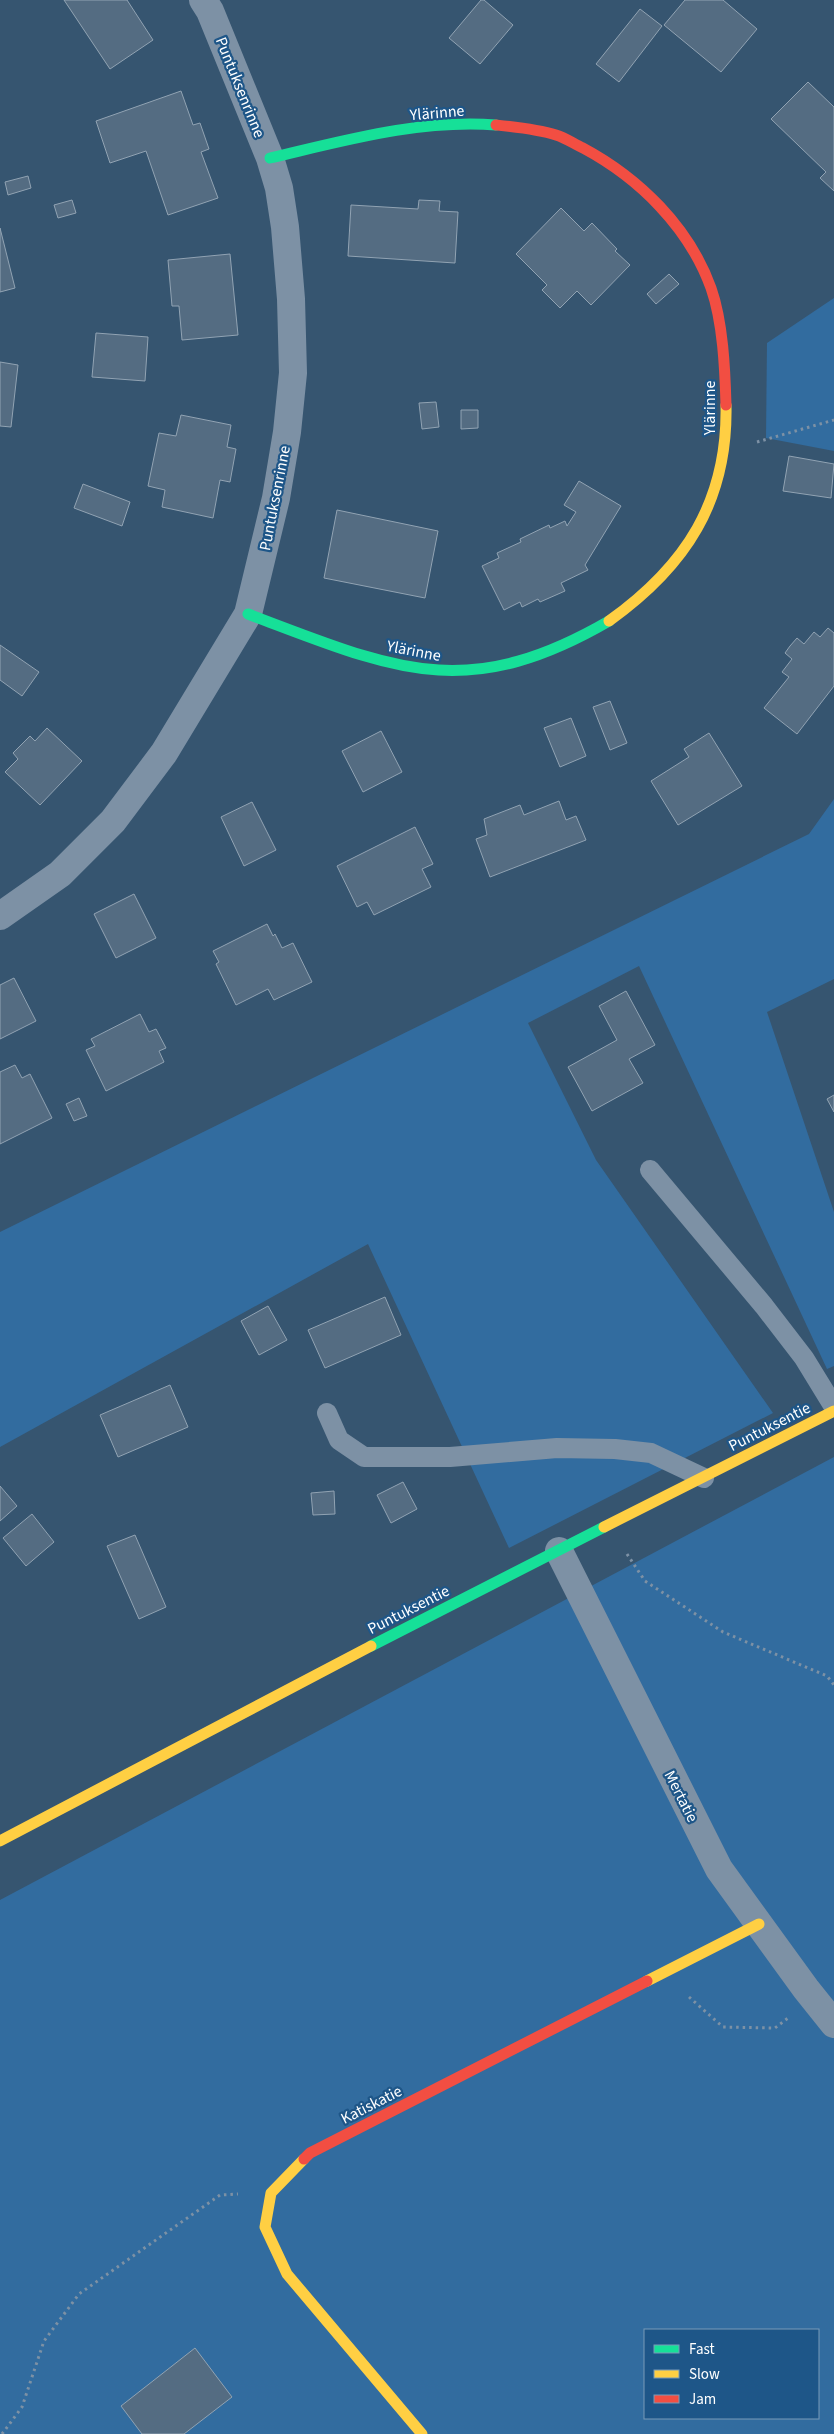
<svg xmlns="http://www.w3.org/2000/svg" width="834" height="2434" font-family="'Source Sans 3',sans-serif">
<style>
.green{fill:#326c9f;fill-rule:evenodd}
.building{fill:#546c82;stroke:#91a3b3}
.lines{fill:none;stroke-linecap:round;stroke-linejoin:round}
.path{stroke:#7d91a5;stroke-width:3;stroke-dasharray:2.5 4;stroke-linecap:butt}
.lane{stroke:#7d91a5;stroke-width:20}
.street{stroke:#7d91a5;stroke-width:28}
.fast{stroke:#16e098;stroke-width:11}
.slow{stroke:#ffcf43;stroke-width:11}
.jam{stroke:#f24e42;stroke-width:11}
.labels{text-anchor:middle;stroke-width:4.5;stroke-linejoin:round;paint-order:stroke}
.street-label{font-size:16px;fill:#fff;stroke:#1e5688}
</style>
<rect width="100%" height="100%" fill="#365570"/>
<!-- green -->
<g class="green">
<path d="M834,298v153l-68,-13 1,-95z"/>
<path d="M834,799v180l-67,33 67,200v154l-7,3 -188,-403 -111,57 68,137 177,253 -264,135 -141,-304 -368,203v-215l809,-398z"/>
<path d="M834,1457v977h-834v-534zM645,2330h173v88h-173z"/>
</g>
<!-- building -->
<g class="building">
<path d="M64,0h63l26,40 -43,29z"/>
<path d="M481,0h3l29,25 -33,39 -31,-26z"/>
<path d="M685,0h38l34,29 -36,43 -57,-47z"/>
<path d="M640,9l22,17 -43,56 -23,-18z"/>
<path d="M808,82l26,25v84l-14,-13 6,-6 -55,-53z"/>
<path d="M181,91l12,34 7,-2 9,26 -8,3 17,46 -50,17 -22,-64 -36,12 -14,-42z"/>
<path d="M28,176l3,12 -23,7 -3,-13z"/>
<path d="M72,200l4,13 -18,5 -4,-13z"/>
<path d="M419,200l21,1 -1,10 19,1 -3,51 -107,-7 3,-51 67,4z"/>
<path d="M561,208l23,23 8,-8 25,26 -2,2 15,14 -39,40 -14,-14 -17,17 -18,-18 5,-5 -31,-31z"/>
<path d="M0,228l15,60 -15,4z"/>
<path d="M230,254l8,81 -56,5 -3,-34h-7l-4,-46z"/>
<path d="M669,274l10,10 -23,20 -9,-10z"/>
<path d="M96,333l52,4 -3,44 -53,-4z"/>
<path d="M0,362l18,3 -7,62 -11,-1z"/>
<path d="M436,402l3,25 -17,2 -3,-26z"/>
<path d="M461,410h17v18l-17,1z"/>
<path d="M181,415l50,10 -4,22 9,2 -6,33 -10,-2 -7,38 -51,-11 3,-17 -17,-4 11,-53 17,3z"/>
<path d="M789,456l45,8 -3,34 -48,-7z"/>
<path d="M579,481l42,25 -36,59 3,5 -27,13 4,8 -25,11 -2,-3 -16,8 -2,-5 -16,8 -22,-44 17,-8 -2,-5 24,-11 -1,-3 29,-14 1,3 15,-7 2,5 9,-14 -12,-7z"/>
<path d="M83,484l47,18 -8,24 -48,-18z"/>
<path d="M337,510l101,21 -13,67 -101,-20z"/>
<path d="M828,628l6,5v53l-37,48 -33,-26 25,-31 -7,-5 10,-13 -7,-6 5,-7 7,-8 7,6 10,-12 6,5z"/>
<path d="M0,645l39,27 -17,24 -22,-16z"/>
<path d="M610,701l17,42 -17,7 -17,-43z"/>
<path d="M571,718l15,38 -26,11 -16,-39z"/>
<path d="M47,728l35,33 -42,44 -35,-33 13,-13 -5,-6 17,-17 5,5z"/>
<path d="M381,731l21,41 -39,20 -21,-41z"/>
<path d="M709,733l33,53 -64,39 -27,-44 38,-24 -5,-8z"/>
<path d="M559,801l7,19 10,-4 10,24 -96,37 -14,-38 11,-4 -3,-16 36,-14 4,10z"/>
<path d="M252,802l24,48 -32,16 -23,-49z"/>
<path d="M415,827l18,37 -11,5 9,18 -57,28 -7,-13 -10,5 -20,-41z"/>
<path d="M134,894l22,44 -40,20 -22,-44z"/>
<path d="M267,924l6,12 2,-2 7,14 11,-5 19,39 -38,18 -6,-11 -32,16 -20,-41 3,-2 -6,-11z"/>
<path d="M14,978l22,43 -36,18v-54z"/>
<path d="M626,991l29,54 -26,14 14,24 -51,28 -24,-44 49,-27 -18,-34z"/>
<path d="M140,1014l9,18 7,-3 10,19 -7,3 5,11 -58,29 -20,-41 9,-4 -4,-7z"/>
<path d="M15,1065l7,13 8,-4 22,44 -52,26v-72z"/>
<path d="M834,1095v17l-7,-13z"/>
<path d="M79,1098l8,18 -13,5 -8,-17z"/>
<path d="M385,1297l16,38 -76,33 -17,-38z"/>
<path d="M268,1306l19,34 -28,15 -18,-34z"/>
<path d="M170,1385l18,42 -70,30 -18,-42z"/>
<path d="M403,1482l14,27 -26,14 -14,-28z"/>
<path d="M0,1486l17,20 -17,15z"/>
<path d="M334,1491l1,23 -22,1 -2,-22z"/>
<path d="M32,1514l22,28 -28,24 -23,-28z"/>
<path d="M135,1535l31,72 -27,12 -32,-73z"/>
<path d="M195,2348l37,49 -48,37h-42l-21,-28z"/>
</g>
<g class="lines">
<!-- path -->
<g class="path">
<path d="M757,442l77,-22"/>
<path d="M627,1554l18,27 78,51 104,44 7,9"/>
<path d="M689,1997l34,30 52,1 13,-10"/>
<path d="M2,2434l20,-27 22,-66 35,-47 141,-99 18,-1"/>
</g>
<!-- lane -->
<g class="lane">
<path d="M650,1170l114,136 40,52 30,49"/>
<path d="M327,1413l12,27 25,17h86l107,-9 58,1 36,4 53,25"/>
</g>
<!-- street -->
<g class="street">
<path d="M0,916l60,-42 53,-53 51,-68 84,-139 28,-116 11,-66 6,-59 -2,-74 -6,-72 -6,-39 -9,-30 -60,-147 -7,-11"/>
<path d="M559,1551l160,318 87,120 28,35"/>
</g>
<!-- fast -->
<g class="fast">
<path d="M270,158c73,-17 150,-39 226,-33"/>
<path d="M248,614c144,54 216,91 361,7"/>
<path d="M371,1646l233,-119"/>
</g>
<!-- slow -->
<g class="slow">
<path d="M609,621c77,-55 119,-120 117,-216"/>
<path d="M604,1527l230,-116"/>
<path d="M0,1841l371,-195"/>
<path d="M647,1981l112,-57"/>
<path d="M304,2159l-33,34 -6,34 22,47 135,160"/>
</g>
<!-- jam -->
<g class="jam">
<path d="M496,125c20,2 41,4 60,10 10,3 18,9 27,13 56,30 106,79 128,140 12,34 14,81 15,117"/>
<path d="M304,2159l6,-6 337,-172"/>
</g>
</g>
<g class="labels">
<!-- street labels -->
<g class="street-label">
<text transform="translate(241 87) rotate(68)" y="6">Puntuksenrinne</text>
<text transform="translate(437 112) rotate(-5)" y="6">Ylärinne</text>
<text transform="translate(709 408) rotate(-90)" y="6">Ylärinne</text>
<text transform="translate(274 498) rotate(-79)" y="6">Puntuksenrinne</text>
<text transform="translate(414 650) rotate(11)" y="6">Ylärinne</text>
<text transform="translate(769 1426) rotate(-27)" y="6">Puntuksentie</text>
<text transform="translate(408 1609) rotate(-27)" y="6">Puntuksentie</text>
<text transform="translate(682 1796) rotate(63)" y="6">Mertatie</text>
<text transform="translate(371 2104) rotate(-27)" y="6">Katiskatie</text>
</g>
</g>
<!-- legend -->
<rect x="644" y="2329" width="175" height="90" fill="#1e5688" stroke="#789ab8"/>
<rect x="654" y="2345" width="25" height="8" fill="#16e098" stroke="#789ab8"/>
<text x="689" y="2354" font-size="15" fill="#ffffff">Fast</text>
<rect x="654" y="2370" width="25" height="8" fill="#ffcf43" stroke="#789ab8"/>
<text x="689" y="2379" font-size="15" fill="#ffffff">Slow</text>
<rect x="654" y="2395" width="25" height="8" fill="#f24e42" stroke="#789ab8"/>
<text x="689" y="2404" font-size="15" fill="#ffffff">Jam</text>
</svg>
